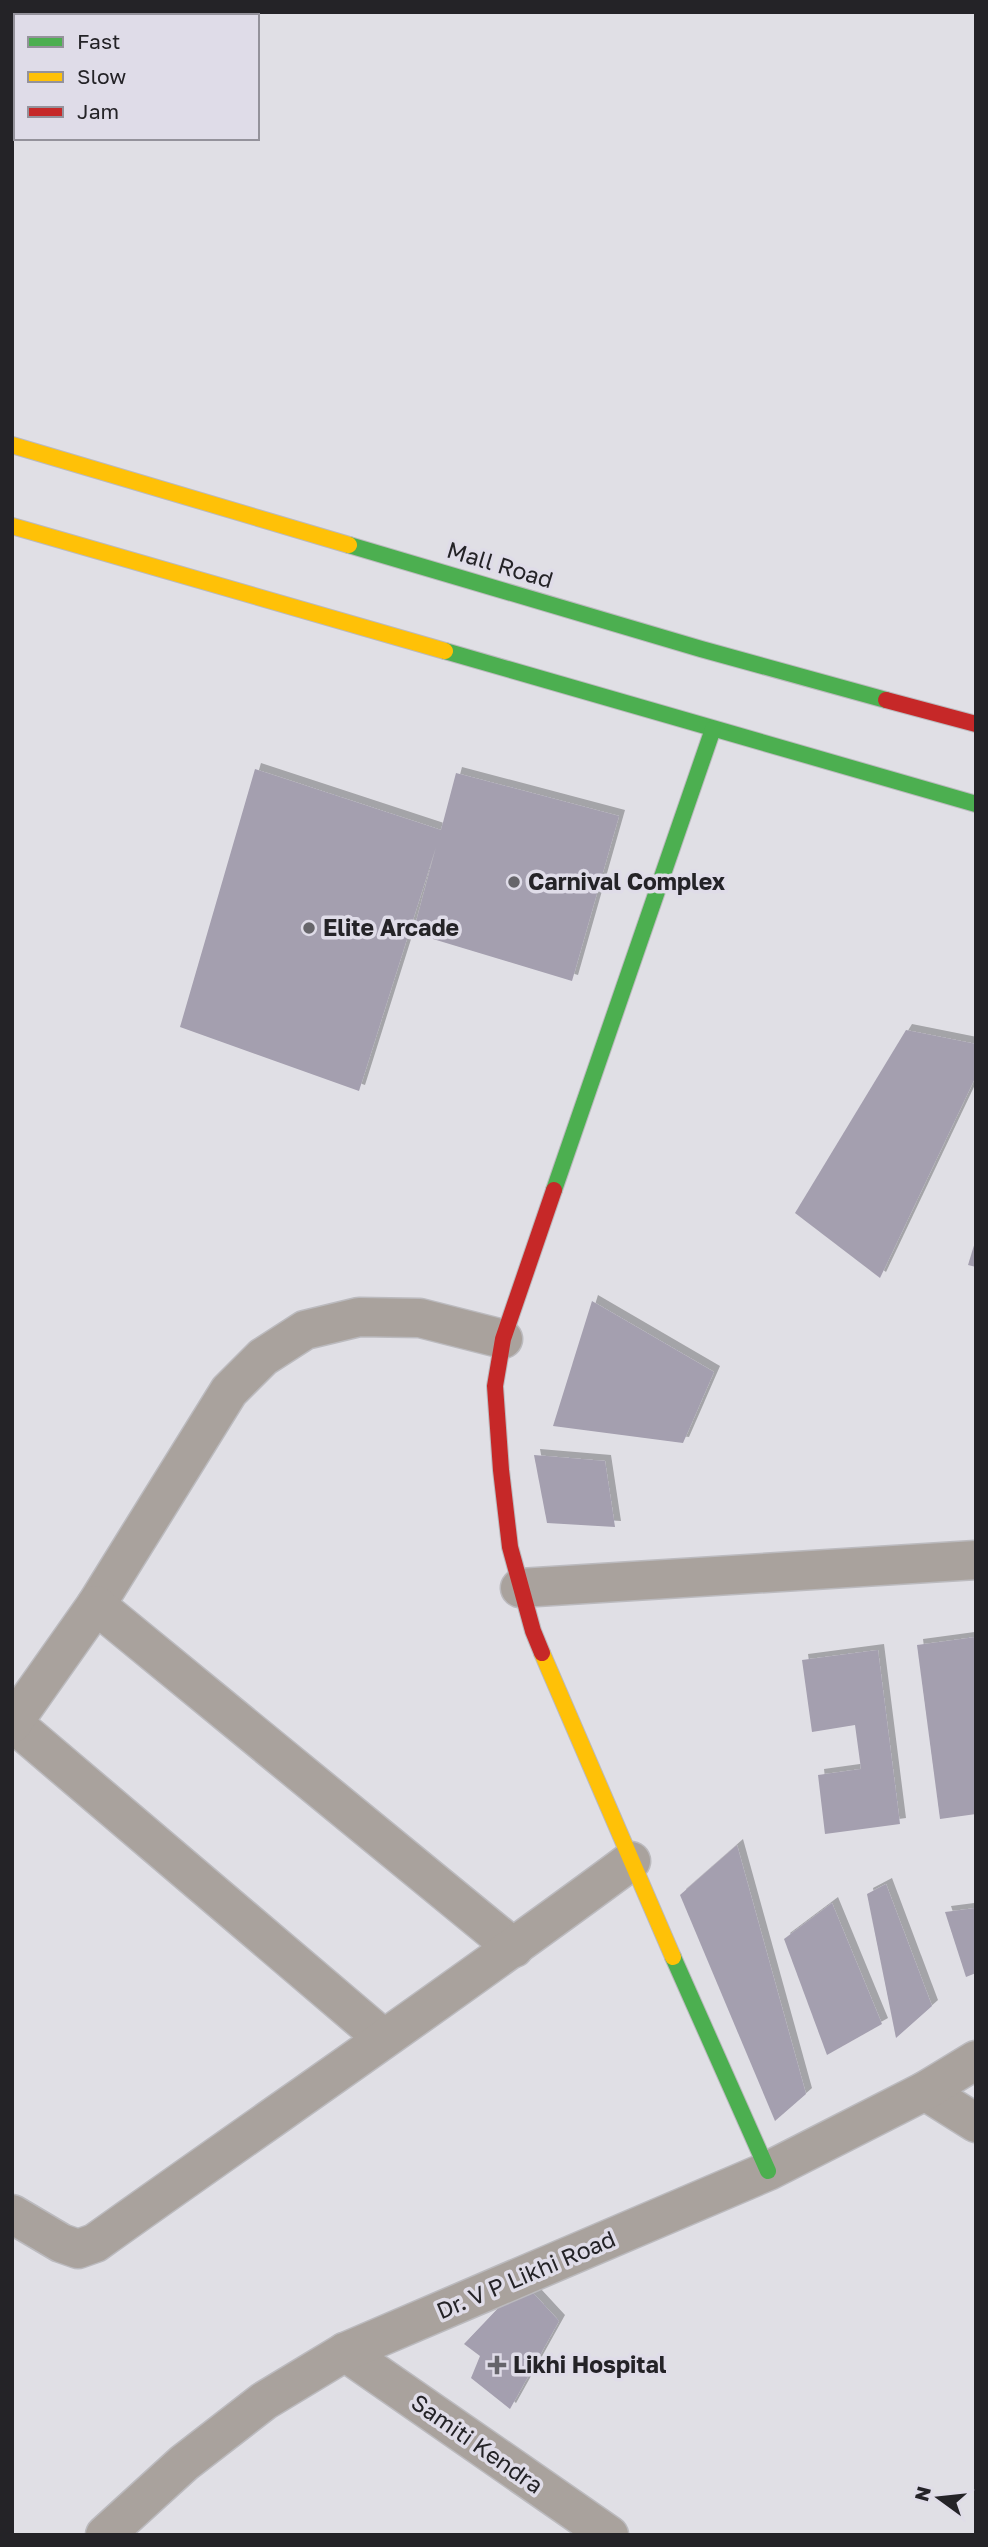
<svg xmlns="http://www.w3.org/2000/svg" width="988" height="2547" font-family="'Golos Text',sans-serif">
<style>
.building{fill:#a49faf;filter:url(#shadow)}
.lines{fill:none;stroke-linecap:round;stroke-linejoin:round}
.street-casing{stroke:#bbbabe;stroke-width:41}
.fast-casing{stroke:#bbbabe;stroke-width:18}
.slow-casing{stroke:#bbbabe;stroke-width:18}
.jam-casing{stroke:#bbbabe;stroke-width:18}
.street{stroke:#a9a29d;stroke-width:38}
.fast{stroke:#4caf50;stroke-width:16}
.slow{stroke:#ffc107;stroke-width:16}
.jam{stroke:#c62828;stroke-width:16}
.poi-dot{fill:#66656a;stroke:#dfdce8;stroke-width:2.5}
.labels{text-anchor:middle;stroke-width:7;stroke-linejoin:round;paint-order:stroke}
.street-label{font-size:23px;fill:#242327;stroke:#dfdce8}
.poi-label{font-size:23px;font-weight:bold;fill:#242327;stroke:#dfdce8;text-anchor:start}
</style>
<defs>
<filter id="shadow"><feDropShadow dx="6" dy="-6" stdDeviation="0" flood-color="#0004"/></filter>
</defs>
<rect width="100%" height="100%" fill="#e0dfe5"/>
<!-- building -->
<g class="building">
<path d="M255,769l186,61 15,-57 163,43 -47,165 -159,-48 23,-86 -77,244 -179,-64z"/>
<path d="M906,1030l70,14v32l-96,202 -85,-65z"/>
<path d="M975,1242h1v25l-8,-2z"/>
<path d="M592,1301l122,71 -31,71 -130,-17z"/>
<path d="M534,1455l71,6 10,66 -68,-4z"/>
<path d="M976,1637v177l-36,5 -23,-174z"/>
<path d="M878,1650l22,174 -75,10 -7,-59 43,-6 -6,-44 -43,7 -10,-72z"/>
<path d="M737,1845l69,249 -31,27 -95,-226z"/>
<path d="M886,1884l46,122 -36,32 -29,-144z"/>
<path d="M832,1903l50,121 -55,31 -43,-116z"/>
<path d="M976,1908v65l-10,4 -21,-65z"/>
<path d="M523,2282l36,39 -49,88 -39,-31 9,-22 -16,-12z"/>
</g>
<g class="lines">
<!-- street casing -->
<g class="street-casing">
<g id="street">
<path d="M520,1588l456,-28"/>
<path d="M96,1605l133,-214 34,-34 42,-27 54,-13 61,1 83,21"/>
<path d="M13,1723l370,315"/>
<path d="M12,1724l84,-119 418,343"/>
<path d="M925,2091l51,32"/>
<path d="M12,2214l49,29 17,6 17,-6c178,-127 360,-251 536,-382"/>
<path d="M345,2352l264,183"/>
<path d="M105,2535l79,-72 80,-62 81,-49 423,-181 157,-80 51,-31"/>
</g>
</g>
<!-- fast casing -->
<g class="fast-casing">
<g id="fast">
<path d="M349,545l352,104 185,51"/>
<path d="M445,651l531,153"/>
<path d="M554,1190l159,-461"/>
<path d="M673,1957l95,214"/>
</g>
</g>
<!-- slow casing -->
<g class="slow-casing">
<g id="slow">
<path d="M12,445l337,100"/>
<path d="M12,526l433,125"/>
<path d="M542,1653l131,304"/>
</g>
</g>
<!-- jam casing -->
<g class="jam-casing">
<g id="jam">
<path d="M886,700l90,24"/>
<path d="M542,1653l-9,-22 -23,-84 -9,-77 -6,-84 8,-47 51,-149"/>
</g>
</g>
<!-- street -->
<use href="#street" class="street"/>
<!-- fast -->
<use href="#fast" class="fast"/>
<!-- slow -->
<use href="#slow" class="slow"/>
<!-- jam -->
<use href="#jam" class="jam"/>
</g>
<!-- markers -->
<g class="poi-dot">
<circle cx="514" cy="882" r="7"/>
<circle cx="309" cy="928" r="7"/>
<path d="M493.5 2354.5h7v7h7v7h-7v7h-7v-7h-7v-7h7z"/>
</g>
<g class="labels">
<!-- street labels -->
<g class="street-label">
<text transform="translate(500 565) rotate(17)" y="8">Mall Road</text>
<text transform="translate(526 2275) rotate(-23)" y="8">Dr. V P Likhi Road</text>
<text transform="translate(477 2444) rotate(35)" y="8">Samiti Kendra</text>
</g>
<!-- poi labels -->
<g class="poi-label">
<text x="528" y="890">Carnival Complex</text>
<text x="323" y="936">Elite Arcade</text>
<text x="513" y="2373">Likhi Hospital</text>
</g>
</g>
<!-- border -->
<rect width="988" height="2547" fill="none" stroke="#242327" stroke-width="28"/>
<!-- legend -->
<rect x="14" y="14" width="245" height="126" fill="#dfdce8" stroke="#94929b" stroke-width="2"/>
<rect x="28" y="37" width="35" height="10" fill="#4caf50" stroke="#94929b" stroke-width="2"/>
<text x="77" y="49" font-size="21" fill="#242327">Fast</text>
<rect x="28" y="72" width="35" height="10" fill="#ffc107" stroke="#94929b" stroke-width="2"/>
<text x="77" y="84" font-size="21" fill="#242327">Slow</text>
<rect x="28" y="107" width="35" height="10" fill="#c62828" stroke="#94929b" stroke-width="2"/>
<text x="77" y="119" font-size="21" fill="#242327">Jam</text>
<!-- north arrow -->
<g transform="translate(939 2498) rotate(285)" stroke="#dfdce8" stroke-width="5" paint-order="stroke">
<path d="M0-5L12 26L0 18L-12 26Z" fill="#242327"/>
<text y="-10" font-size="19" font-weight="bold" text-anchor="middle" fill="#242327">N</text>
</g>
</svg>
